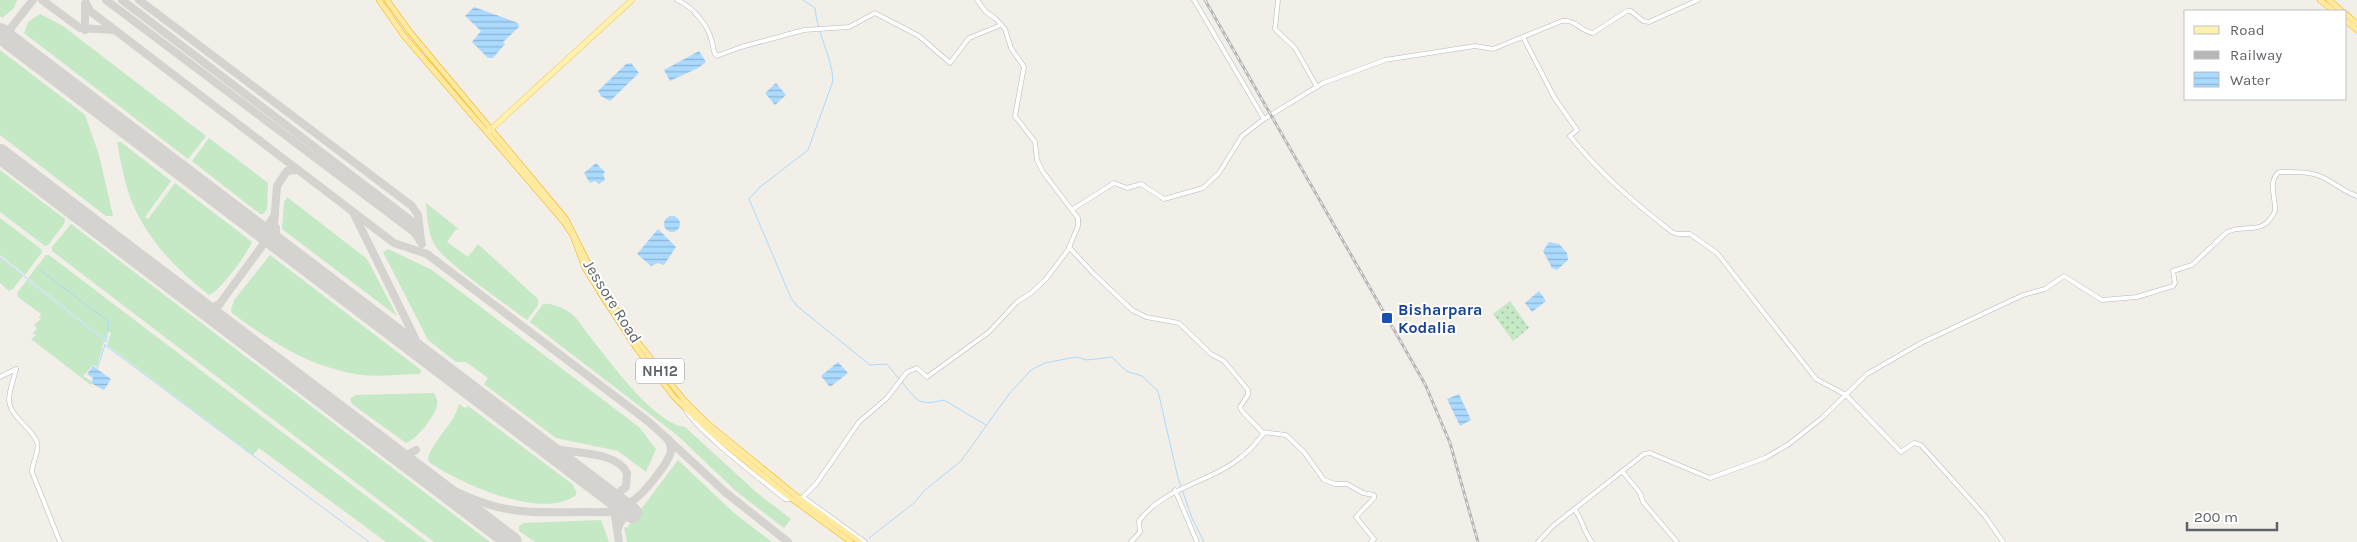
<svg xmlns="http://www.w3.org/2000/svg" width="2357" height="542" font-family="Karla,sans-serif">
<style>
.grass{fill:#c5e8c5}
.park{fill:url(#park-dots)}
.water{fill:url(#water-rules)}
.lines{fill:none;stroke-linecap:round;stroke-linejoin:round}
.stream{stroke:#aadaff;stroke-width:1}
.taxiway{stroke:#d4d3d0;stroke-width:8}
.runway{stroke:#d4d3d0;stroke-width:20}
.tertiary-casing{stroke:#b5b8bc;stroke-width:5}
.primary-casing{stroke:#f2c960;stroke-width:6}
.trunk-casing{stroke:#f9ab00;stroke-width:6}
.tertiary{stroke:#fff;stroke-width:4}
.primary{stroke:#fff2af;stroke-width:5}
.trunk{stroke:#feeaa1;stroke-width:5}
.rail-casing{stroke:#b6b7b8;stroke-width:3}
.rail{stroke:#fff;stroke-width:1;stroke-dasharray:4;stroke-linecap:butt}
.transit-dot{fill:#1a4fb4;stroke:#fff;stroke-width:2}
.labels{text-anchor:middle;stroke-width:4;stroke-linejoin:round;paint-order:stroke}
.shield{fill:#fff;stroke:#8f9295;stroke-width:1}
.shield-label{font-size:15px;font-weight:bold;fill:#5f6368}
.street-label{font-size:16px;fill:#5f6368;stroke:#fff}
.transit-label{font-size:16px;font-weight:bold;fill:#164399;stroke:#fff;text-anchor:start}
</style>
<defs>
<pattern id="park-dots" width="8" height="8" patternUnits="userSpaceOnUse" patternTransform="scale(1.25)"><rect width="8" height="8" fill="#c5e8c5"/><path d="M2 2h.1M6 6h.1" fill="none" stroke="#a3c0a4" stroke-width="1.8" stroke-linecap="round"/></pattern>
<pattern id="water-rules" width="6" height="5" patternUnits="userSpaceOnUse" patternTransform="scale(1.25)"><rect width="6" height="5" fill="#aadaff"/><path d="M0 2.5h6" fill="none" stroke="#8eb4d2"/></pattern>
</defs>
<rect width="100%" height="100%" fill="#f1efe8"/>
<!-- grass -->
<g class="grass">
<path d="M0,0h17l-3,8 -12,10 -2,-2z"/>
<path d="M40,14l23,12 143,110 -18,23 -164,-126 4,-11z"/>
<path d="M0,50l85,65 14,40 14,61h-7l-106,-81z"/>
<path d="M209,138l59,45 -1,26 -4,5h-3l-68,-53z"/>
<path d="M117,142h4l50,39 -26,36 3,2 27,-36 77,59c-5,12 -31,48 -43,53 -35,-27 -69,-63 -82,-107 -4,-15 -7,-30 -10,-46z"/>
<path d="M0,170l65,49 -1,5 -16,21 -3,1 -45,-34z"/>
<path d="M287,197l80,62 30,57 -115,-87 2,-26z"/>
<path d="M426,203l34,27 -4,-1 -9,13 21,15 10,-13 60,55v6l-11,15c-21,-16 -81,-56 -93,-76 -6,-11 -7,-28 -8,-41z"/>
<path d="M0,218l41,31 1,3 -17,23 -25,-20z"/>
<path d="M71,224l4,3 415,315h-56l-382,-291v-4z"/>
<path d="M388,249l44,21 207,157 17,22 -10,23 -28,-21 -62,-13 -72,-54 4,-6 -22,-16h-10l-28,-22 -45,-88z"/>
<path d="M46,255h3l378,287h-41l-127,-94 -6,7 -146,-110 4,-12 -4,-2 -2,9 -77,-62z"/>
<path d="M270,255l151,115 -1,4c-19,0 -39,3 -57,1 -50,-6 -92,-33 -131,-62l-1,-3 3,-10z"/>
<path d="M0,258l23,18 -10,13 -4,2 -9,-8z"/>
<path d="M27,280l77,61 -7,26 -4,-2 -10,11 8,5v4l-60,-46 5,-4 -3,-2 4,-4 -3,-4 7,-6 -2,-2 2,-3 -23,-17 -1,-4z"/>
<path d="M543,304c8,-1 19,3 26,8 9,6 15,18 22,26 19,24 64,86 94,89l71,65 35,27 -7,9 -47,-36 -60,-57 -147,-113z"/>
<path d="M434,393c2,4 4,7 3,12 -2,11 -20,34 -31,38l-54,-39 -2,-5 5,-4z"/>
<path d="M459,404l6,4 3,-2 104,78 4,7v4c-34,26 -117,-12 -147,-33l-1,-4c6,-20 26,-33 31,-54z"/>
<path d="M678,460l56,53 38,29h-145l-3,-15 3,1z"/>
<path d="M601,520l8,22h-74l-16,-11v-5l4,-3z"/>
</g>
<!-- park -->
<path class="park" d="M1510,301l19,27 -16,13 -20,-27z"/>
<!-- water -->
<g class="water">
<path d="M474,7l44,16 1,4 -16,15 2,2 -12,14h-5l-16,-16 9,-11 -16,-15z"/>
<path d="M699,51l7,11 -8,6 -28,13 -6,-11z"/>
<path d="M631,63l8,10 -29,28 -9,-5 -3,-5 28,-27z"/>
<path d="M776,83l10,12 -11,10 -10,-12z"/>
<path d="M596,163l9,9 -2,2 2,6 -6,4 -4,-3 -5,2 -6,-10z"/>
<circle cx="672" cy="224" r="8"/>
<path d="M658,229l18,18 -12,18 -6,-2 -7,3 -14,-12z"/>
<path d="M1549,242l10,2 8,9 1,7 -11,10 -5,-2 -9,-17z"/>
<path d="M1539,291l7,10 -14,11 -7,-9z"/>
<path d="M838,362l10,11 -18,14 -9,-11z"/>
<path d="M93,366l18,13 -7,11 -13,-7 2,-5 -6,-4z"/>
<path d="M1459,394l12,26 -11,6 -13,-27z"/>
</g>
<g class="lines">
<!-- stream -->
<g class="stream">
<path d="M803,0l12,8c2,26 17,48 18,73l-25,69 -48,37 -11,12 42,99 6,8 73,59 17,-1 12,15"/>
<path d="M0,257l106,85"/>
<path d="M40,270l69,52 -3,19"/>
<path d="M105,345l264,197"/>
<path d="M97,369l8,-24"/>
<path d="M902,382c16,20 16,24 42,18l42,25"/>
<path d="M869,538l45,-35 11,-13 36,-29 48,-67 22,-24 14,-7 31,-6 11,3 25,-3 14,14 16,5 16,15 20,87 14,40 12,24"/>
</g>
<!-- taxiway -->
<g class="taxiway">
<path d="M42,0l38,28 33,2"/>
<path d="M106,0l308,232 8,12"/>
<path d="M122,0l296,226"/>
<path d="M139,0l273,206 6,9 3,25"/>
<path d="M86,3l4,8 304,232 33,11 222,168 76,70 63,50"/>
<path d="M11,29l-2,9 4,5"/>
<path d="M85,30v-26"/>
<path d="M0,32l10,-3 23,-29"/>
<path d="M0,153l6,6"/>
<path d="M354,214l61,124 -7,3 -10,-6"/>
<path d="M248,221l14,7 6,-3 7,-10"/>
<path d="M276,228v12l5,6"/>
<path d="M204,308l4,2 9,-5"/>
<path d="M217,318l-1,-9 54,-74 4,-11 3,-38 10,-15 10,-1"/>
<path d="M532,437c4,3 8,7 13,9 22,9 71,3 82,27l-1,14 -9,7 -16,-4"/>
<path d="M394,453l13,2 9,-5"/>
<path d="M422,474c26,14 56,30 85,35 26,5 52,3 77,3 17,0 35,2 49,-7"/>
<path d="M607,495c7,4 14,8 22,7 11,-2 40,-40 42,-51 0,-4 -1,-8 -3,-12"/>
<path d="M607,496l7,14 5,32"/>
<path d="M618,529l2,-6 11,-16"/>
</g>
<!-- runway -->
<g class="runway">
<path d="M0,33l632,480"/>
<path d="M0,154l512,388"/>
</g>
<!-- tertiary casing -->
<g class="tertiary-casing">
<g id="tertiary">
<path d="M677,0c15,6 32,26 35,42 2,6 0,9 5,14l24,-9 63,-17 45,-3 26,-14 44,23 31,27 19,-25 32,-13"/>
<path d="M1194,0l70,119"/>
<path d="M1278,0l-3,29 20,19 22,39"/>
<path d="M1523,37l31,60 23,33 -7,6c29,37 65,67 102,96l5,2h13l27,19 99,126 30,16 55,57 13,-9 7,2 64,71 18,26"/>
<path d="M1073,209l41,-26 13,5 14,-4 23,15 39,-11 16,-15 23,-37 22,-17 59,-36 62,-23 90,-14 18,3 69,-28c14,-2 19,11 31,12l34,-22h4l12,10 6,1 49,-22"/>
<path d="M1069,247l24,26 39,37 14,7 33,6 32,31 13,7 24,29v5l-8,12 2,4 20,21 24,3 18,17 20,28 11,4h12l16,9 11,2v3l-18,19 18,22 -3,3"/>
<path d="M16,369c-2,10 -7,21 -7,31 1,17 22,27 28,42 3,9 -5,20 -5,30l28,70"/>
<path d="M0,377l16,-8"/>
<path d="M685,408c8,20 79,74 100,91h6"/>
<path d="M1622,471l18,22 3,9 34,40"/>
<path d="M1175,490l22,52"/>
<path d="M803,497l62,45"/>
<path d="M800,500l16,-16 43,-62 28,-24 20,-26 10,-4 10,9 62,-45 28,-30 14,-9 15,-14 22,-29 10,-24v-8l-35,-46 -6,-12 -2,-18 -20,-26 9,-49 -13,-19 -6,-19 -9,-10 -10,-7 -9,-12"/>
<path d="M1574,509c9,10 9,23 18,33"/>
<path d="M1131,542l9,-10 -1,-11c25,-34 70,-38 101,-63 10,-7 17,-16 24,-25"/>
<path d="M1538,542l15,-16 91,-72 6,-1 60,25 55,-20 24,-14 33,-26 45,-44 54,-31 102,-48 22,-6 19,-13 38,24 35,-3 36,-11 2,-3 -2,-12 19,-6 35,-33c19,-9 36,5 48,-21 1,-13 -8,-29 4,-39 15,0 30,-1 43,5 13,6 22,15 35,19"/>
</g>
</g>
<!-- primary casing -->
<g class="primary-casing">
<path id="primary" d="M489,131l143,-131"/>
</g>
<!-- trunk casing -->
<g class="trunk-casing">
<g id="trunk">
<path d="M379,0l25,36 160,186 9,14 12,32 14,23 38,58 37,48 33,32 81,67 63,46"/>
<path d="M387,0l23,32 156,187 26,52 20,32 25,38 47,59 23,23 93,76 60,43"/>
<path d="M2320,0l14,11"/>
<path d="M2329,0l13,11"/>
<path d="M2346,14l11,10"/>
<path d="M2346,21l11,9"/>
</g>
</g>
<!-- tertiary -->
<use href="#tertiary" class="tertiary"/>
<!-- primary -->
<use href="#primary" class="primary"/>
<!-- trunk -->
<use href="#trunk" class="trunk"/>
<!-- rail casing -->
<g class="rail-casing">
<path id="rail" d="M1205,0l220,384 25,59 28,99"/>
</g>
<!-- rail -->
<use href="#rail" class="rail"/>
</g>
<!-- markers -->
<rect class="transit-dot" x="1381" y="312" width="12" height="12" rx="2.5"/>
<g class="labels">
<!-- shield labels -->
<rect class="shield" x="636" y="358.5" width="48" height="25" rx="4"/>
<g class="shield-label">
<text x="660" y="376">NH12</text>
</g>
<!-- street labels -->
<g class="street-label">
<text transform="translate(613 301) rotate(58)" y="6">Jessore Road</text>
</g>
<!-- transit labels -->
<g class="transit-label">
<text x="1398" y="315">Bisharpara<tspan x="1398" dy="18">Kodalia</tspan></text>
</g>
</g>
<!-- legend -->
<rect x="2184" y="10" width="162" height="90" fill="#ffffff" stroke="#bfc1c3"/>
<rect x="2194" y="26" width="25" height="8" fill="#fff2af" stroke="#bfc1c3"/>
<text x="2230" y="35" font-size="15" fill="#5f6368">Road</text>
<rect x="2194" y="51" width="25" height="8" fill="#b6b7b8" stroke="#bfc1c3"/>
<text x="2230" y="60" font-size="15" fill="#5f6368">Railway</text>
<rect x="2194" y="72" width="25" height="15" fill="url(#water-rules)" stroke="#bfc1c3"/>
<text x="2230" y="85" font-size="15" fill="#5f6368">Water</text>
<!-- scale -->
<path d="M2187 522v8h90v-8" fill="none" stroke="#5f6368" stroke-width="2.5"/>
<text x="2194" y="522" font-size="15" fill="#5f6368" stroke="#ffffff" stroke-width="4" paint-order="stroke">200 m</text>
</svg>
